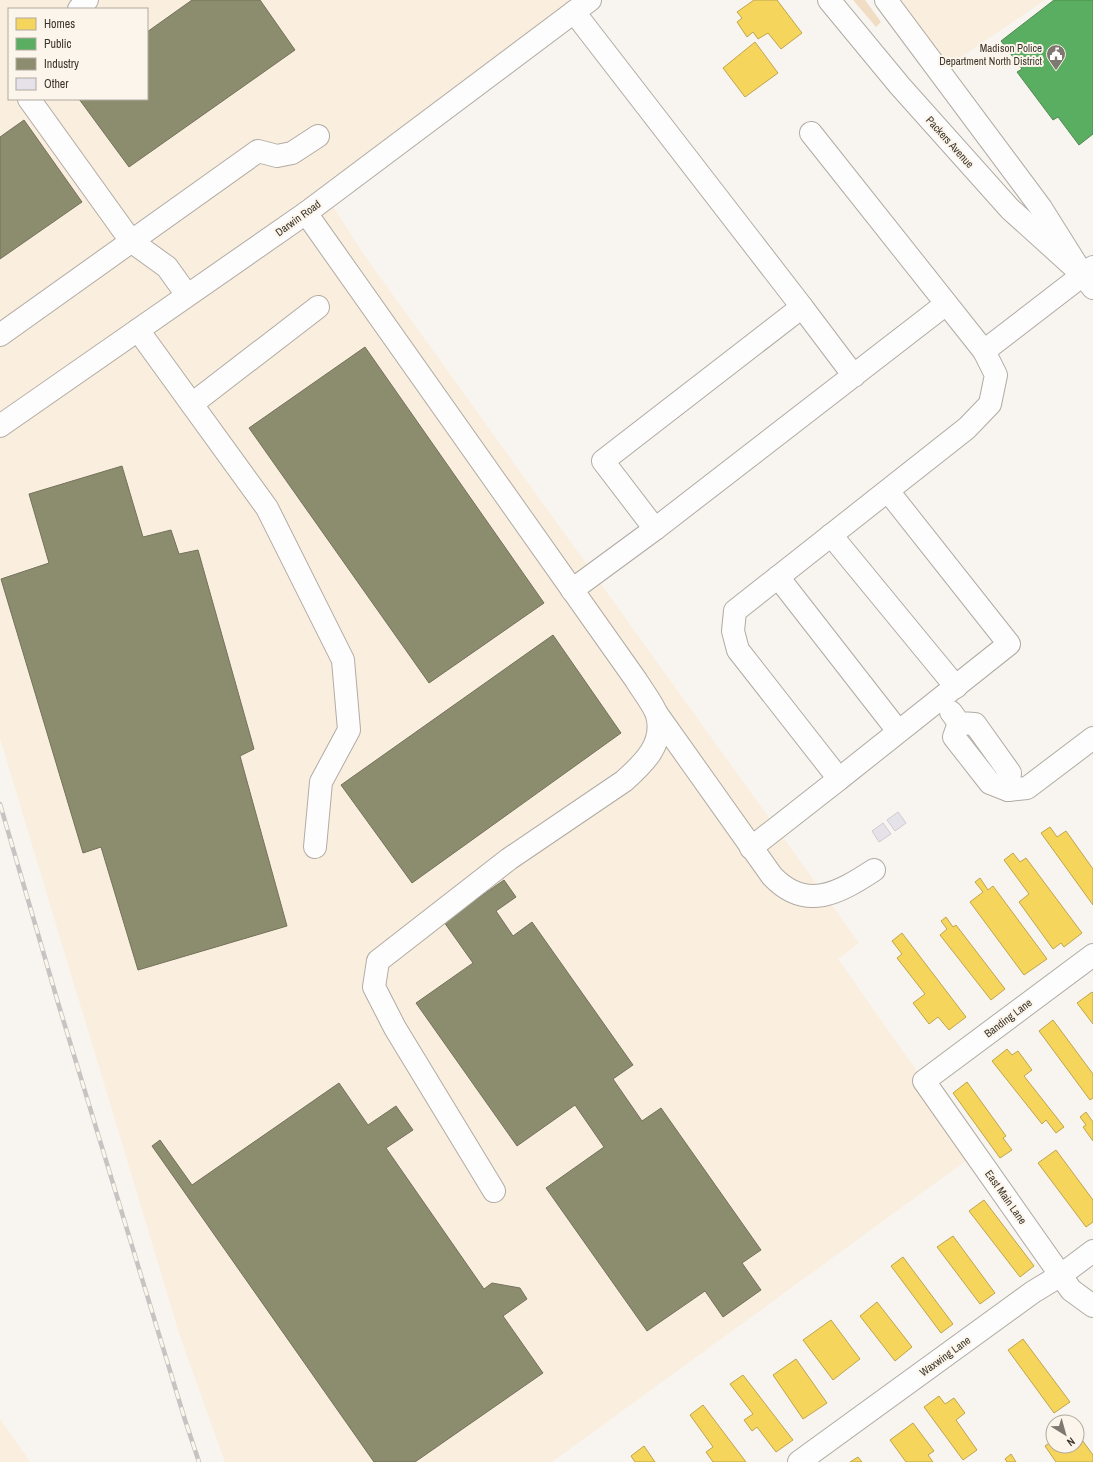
<svg xmlns="http://www.w3.org/2000/svg" width="1093" height="1462" font-family="'Archivo Narrow',sans-serif">
<style>
.built{fill:#faeede;fill-rule:evenodd}
.green{fill:#f0ddc4}
.homes{fill:#f6d55c;stroke:#bea54e}
.public{fill:#5aae61;stroke:#518a51}
.industry{fill:#8c8c6e;stroke:#74725a}
.building{fill:#e6e2ea;stroke:#cfcccf}
.lines{fill:none;stroke-linecap:round;stroke-linejoin:round}
.minor-casing{stroke:#b0aba4;stroke-width:24}
.major-casing{stroke:#b0aba4;stroke-width:24}
.minor{stroke:#fefdfd;stroke-width:22}
.major{stroke:#fefdfd;stroke-width:22}
.rail-casing{stroke:#c6c4c2;stroke-width:4.5}
.rail{stroke:#fcf5eb;stroke-width:3;stroke-dasharray:9;stroke-linecap:butt}
.labels{text-anchor:middle;stroke-width:4;stroke-linejoin:round;paint-order:stroke}
.poi-label{font-size:11px;fill:#3d362c;stroke:#fcf5eb;text-anchor:end}
.street-label{font-size:11px;fill:#3d362c;stroke:#fcf5eb}
</style>
<rect width="100%" height="100%" fill="#f8f4ef"/>
<!-- built -->
<g class="built">
<path d="M0,0h590l-263,197 35,55 497,691 -21,16 137,195 -423,308h-327l-45,-126 -180,-598zM9,9h138v90h-138z"/>
<path d="M897,0h148l-97,66z"/>
<path d="M0,1419l30,43h-30z"/>
</g>
<!-- green -->
<path class="green" d="M853,0h12l16,22 -5,5z"/>
<!-- homes -->
<g class="homes">
<path d="M754,0h23l25,33 -21,16 -13,-16 -10,6 -5,-7 -6,5 -10,-15 5,-4 -5,-6z"/>
<path d="M755,42l23,31 -33,24 -22,-29z"/>
<path d="M1050,827l7,10 9,-6 27,38v36l-52,-72z"/>
<path d="M1013,853l7,9 6,-4 56,75 -18,14 -3,-4 -8,6 -34,-47 10,-8 -25,-34z"/>
<path d="M980,878l8,12 5,-4 54,73 -23,16 -54,-73 13,-10 -8,-10z"/>
<path d="M946,917l7,10 3,-2 49,64 -14,11 -51,-65 7,-6 -6,-8z"/>
<path d="M902,933l64,84 -17,13 -11,-13 -9,7 -16,-21 12,-9 -28,-36 5,-4 -10,-13z"/>
<path d="M1092,992l1,1v31l-16,-21z"/>
<path d="M1053,1020l40,54v24l-3,2 -51,-69z"/>
<path d="M1007,1049l5,6 6,-4 14,19 -8,6 40,51 -8,6 -10,-13 -4,4 -50,-63z"/>
<path d="M967,1082l39,54 -3,2 9,12 -12,8 -47,-65z"/>
<path d="M1086,1112l7,10v19l-10,-14 3,-2 -6,-8z"/>
<path d="M1056,1150l37,50v22l-7,5 -48,-64z"/>
<path d="M984,1200l50,66 -14,11 -51,-66z"/>
<path d="M953,1236l42,57 -15,11 -43,-57z"/>
<path d="M903,1257l50,67 -12,9 -50,-67z"/>
<path d="M877,1302l35,45 -17,14 -35,-45z"/>
<path d="M831,1320l29,39 -27,21 -30,-40z"/>
<path d="M1023,1339l47,63 -16,11 -46,-63z"/>
<path d="M796,1359l31,44 -24,16 -30,-44z"/>
<path d="M743,1375l50,65 -17,12 -19,-25 -5,4 -8,-11 9,-6 -23,-30z"/>
<path d="M939,1396l6,8 9,-6 11,15 -9,7 21,30 -14,10 -39,-53z"/>
<path d="M703,1405l43,57h-33l-7,-10 7,-5 -23,-32z"/>
<path d="M913,1423l21,28 -6,4 5,7h-27l-16,-22z"/>
<path d="M1077,1433l16,22v7h-37l-11,-16 8,-6v6h24z"/>
<path d="M644,1446l11,16h-20l-4,-6z"/>
<path d="M1011,1454l5,8h-9l-2,-3z"/>
<path d="M858,1457l4,5h-12z"/>
</g>
<!-- public -->
<path class="public" d="M1054,0h39v134l-14,11 -21,-28 -5,3 -36,-48 5,-3 -21,-28z"/>
<!-- industry -->
<g class="industry">
<path d="M192,0h68l35,50 -166,117 -50,-68h68v-67z"/>
<path d="M24,120l58,82 -82,57v-122z"/>
<path d="M365,347l179,256 -115,80 -180,-255z"/>
<path d="M122,466l21,71 28,-7 8,24 19,-4 56,199 -14,7 47,170 -149,44 -37,-123 -18,6 -82,-274 48,-16 -20,-69z"/>
<path d="M553,635l68,98 -209,150 -71,-98z"/>
<path d="M504,880l12,17 -20,14 17,25 19,-14 101,143 -20,14 29,42 19,-13 100,142 -19,13 19,27 -38,27 -18,-26 -58,40 -101,-143 58,-41 -29,-42 -58,41 -101,-143 57,-40 -29,-41z"/>
<path d="M339,1083l29,42 28,-19 17,24 -27,18 98,141 8,-6 28,5 7,11 -24,17 40,57 -128,89h-41l-222,-316 8,-6 32,45z"/>
</g>
<!-- building -->
<g class="building">
<path d="M898,812l8,11 -11,8 -8,-11z"/>
<path d="M883,823l8,11 -12,8 -7,-11z"/>
</g>
<g class="lines">
<!-- minor casing -->
<g class="minor-casing">
<g id="minor">
<path d="M79,9l8,-9"/>
<path d="M574,12l228,295"/>
<path d="M29,99l102,142 36,26 20,28"/>
<path d="M811,133l173,218 109,-84"/>
<path d="M306,213l330,467c6,10 18,25 21,35 8,29 -14,49 -33,66l-115,78 -131,102 -4,26 21,41 99,163"/>
<path d="M138,330l129,178 76,152 6,70 -28,52 -6,65"/>
<path d="M0,335l258,-184 19,5 15,-3 26,-17"/>
<path d="M854,376l-52,-69 -199,154 52,68 291,-225"/>
<path d="M192,404l126,-97"/>
<path d="M0,426l306,-213 284,-213"/>
<path d="M831,535l125,152"/>
<path d="M778,577l120,154"/>
<path d="M572,590l83,-61"/>
<path d="M951,712l8,11 16,1 35,49 -2,17"/>
<path d="M657,714l115,162c34,36 67,17 102,-6"/>
<path d="M959,723l-5,14 36,46 18,7 19,-2 66,-50"/>
<path d="M839,779l170,-135 -121,-153"/>
<path d="M751,848l88,-69 -101,-129 -5,-19 2,-20 232,-183 23,-24 6,-29 -12,-24"/>
<path d="M1093,955l-169,126 147,209 22,16"/>
<path d="M799,1462l234,-170 28,-17 32,-24"/>
</g>
</g>
<!-- major casing -->
<g class="major-casing">
<g id="major">
<path d="M829,0l71,86 110,123 73,66"/>
<path d="M886,0l155,208 42,67 10,13"/>
</g>
</g>
<!-- minor -->
<use href="#minor" class="minor"/>
<!-- major -->
<use href="#major" class="major"/>
<!-- rail casing -->
<g class="rail-casing">
<path id="rail" d="M0,804l59,202 126,414 14,42"/>
</g>
<!-- rail -->
<use href="#rail" class="rail"/>
</g>
<!-- icons -->
<defs>
<g id="civic-pin" transform="scale(1)"><path d="M0 17L-7.5 6A9.5 9.5 0 1 1 7.5 6Z" fill="#7e7870" stroke="#fcf5eb"/><path d="M-.6-6.5H3V-4.5H.6V-3L4-1V1h2V6H-6V1h2V-1L-.6-3ZM-1.2 2.5V6h2.4V2.5Z" fill="#fff"/></g>
</defs>
<g fill-rule="evenodd">
<use href="#civic-pin" x="1056" y="54"/>
</g>
<g class="labels">
<!-- poi labels -->
<g class="poi-label">
<text x="1042" y="52">Madison Police<tspan x="1042" dy="13">Department North District</tspan></text>
</g>
<!-- street labels -->
<g class="street-label">
<text transform="translate(950 142) rotate(48)" y="4">Packers Avenue</text>
<text transform="translate(298 218) rotate(-36)" y="4">Darwin Road</text>
<text transform="translate(1008 1018) rotate(-37)" y="4">Banding Lane</text>
<text transform="translate(1006 1197) rotate(55)" y="4">East Main Lane</text>
<text transform="translate(945 1356) rotate(-36)" y="4">Waxwing Lane</text>
</g>
</g>
<!-- legend -->
<rect x="8" y="8" width="140" height="92" fill="#fcf5eb" stroke="#b0a99f"/>
<rect x="16" y="18" width="20" height="12" fill="#f6d55c" stroke="#b0a99f"/>
<text x="44" y="28" font-size="12" fill="#3d362c">Homes</text>
<rect x="16" y="38" width="20" height="12" fill="#5aae61" stroke="#b0a99f"/>
<text x="44" y="48" font-size="12" fill="#3d362c">Public</text>
<rect x="16" y="58" width="20" height="12" fill="#8c8c6e" stroke="#b0a99f"/>
<text x="44" y="68" font-size="12" fill="#3d362c">Industry</text>
<rect x="16" y="78" width="20" height="12" fill="#e6e2ea" stroke="#b0a99f"/>
<text x="44" y="88" font-size="12" fill="#3d362c">Other</text>
<!-- north arrow -->
<g transform="translate(1065 1434) rotate(143)"><circle r="19" fill="#fcf5eb" stroke="#b0a99f"/>
<path d="M0-3L7 15L0 10L-7 15Z" fill="#7e7870"/>
<text y="-6" font-size="11" font-weight="bold" text-anchor="middle" fill="#3d362c">N</text>
</g>
</svg>
